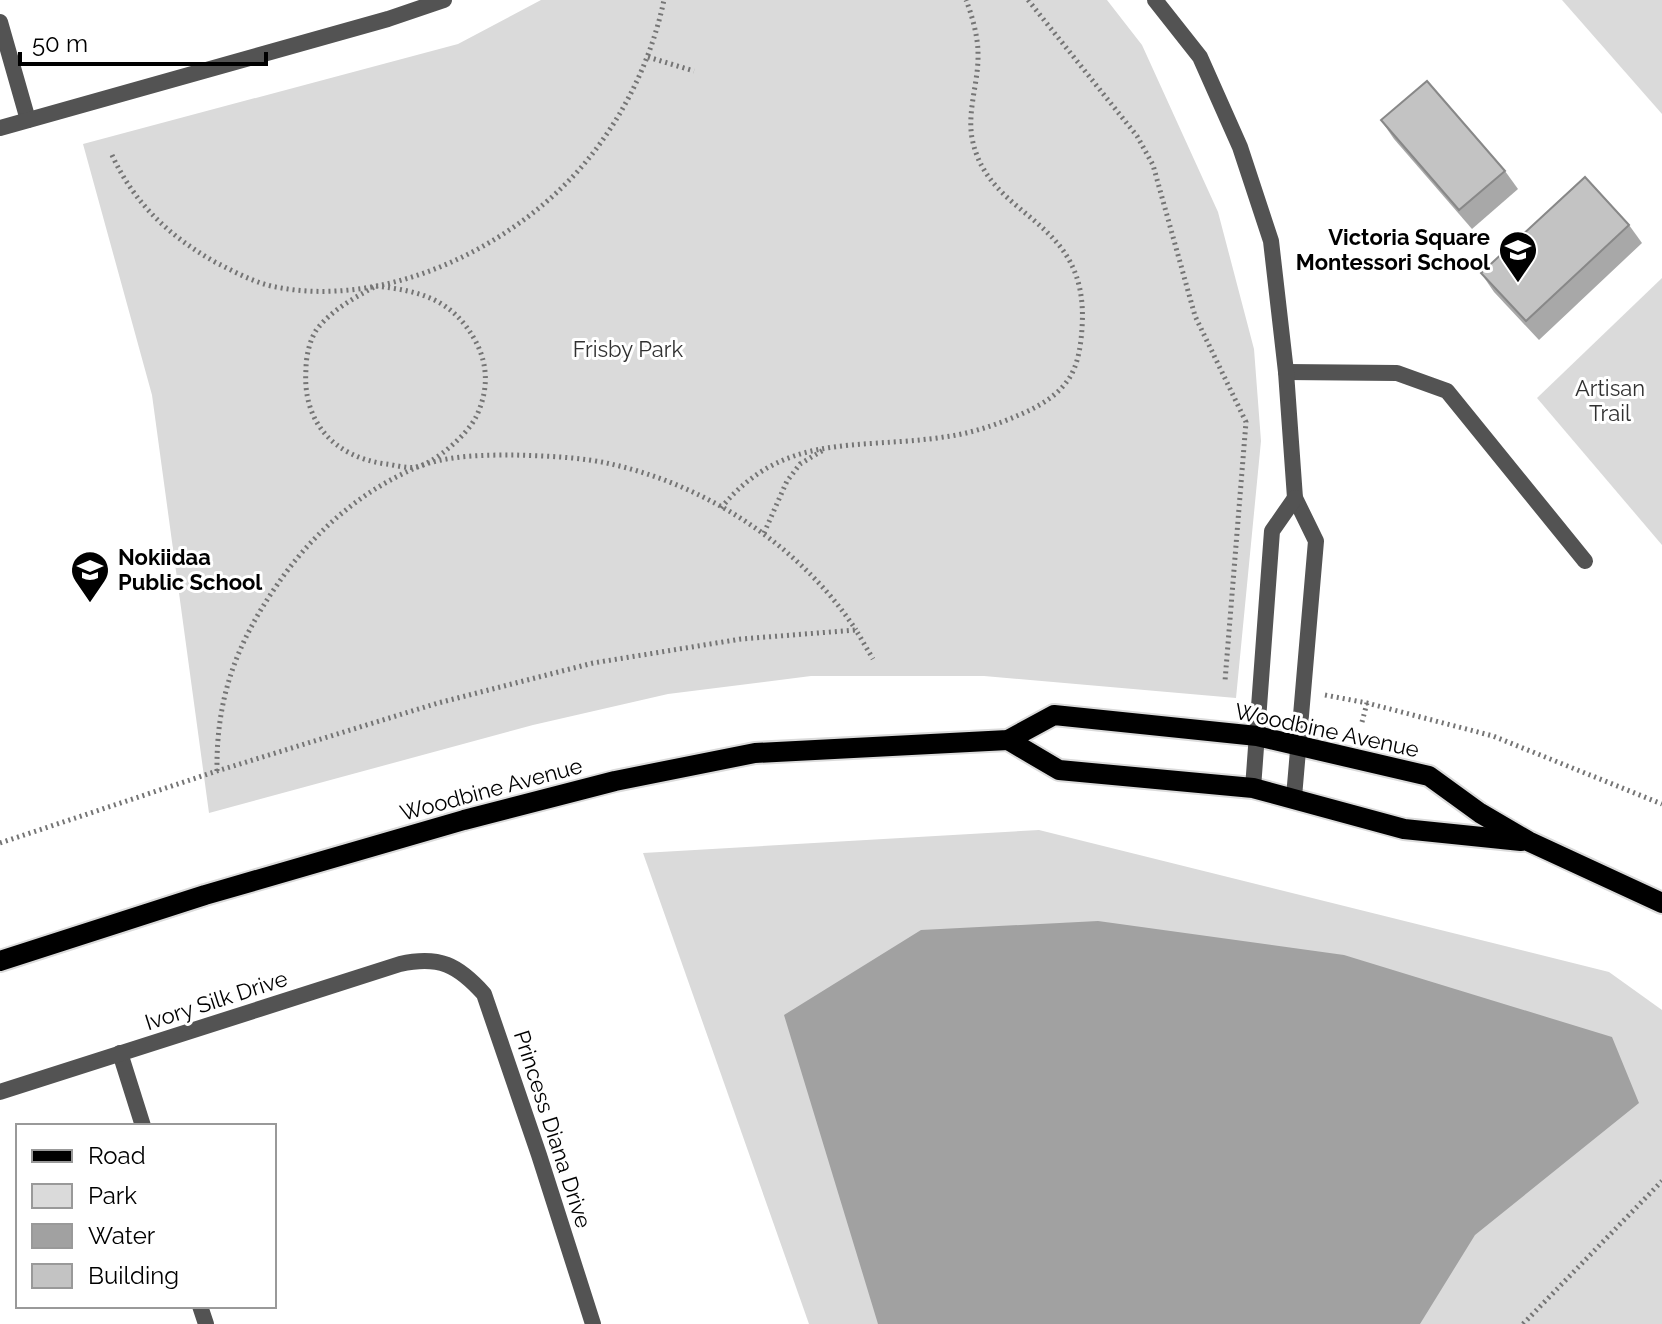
<svg xmlns="http://www.w3.org/2000/svg" width="1662" height="1324" font-family="Raleway,sans-serif">
<style>
.green{fill:#dadada}
.water{fill:#a1a1a1}
.lines{fill:none;stroke-linecap:round;stroke-linejoin:round}
.primary-casing{stroke:#dbdbdb;stroke-width:24}
.path{stroke:#757575;stroke-width:5;stroke-dasharray:2 4;stroke-linecap:butt}
.service{stroke:#535353;stroke-width:16}
.minor{stroke:#535353;stroke-width:16}
.tertiary{stroke:#535353;stroke-width:16}
.primary{stroke:#000;stroke-width:20}
.wall{fill:#a8a8a8}
.building{fill:#c3c3c3;stroke:#888;stroke-width:2}
.labels{text-anchor:middle;stroke-width:6;stroke-linejoin:round;paint-order:stroke}
.poi-label{font-size:22px;font-weight:bold;fill:#000;stroke:#fff;text-anchor:end}
.park-label{font-size:22px;fill:#313131;stroke:#fff}
.street-label{font-size:22px;fill:#000;stroke:#fff}
</style>
<rect width="100%" height="100%" fill="#fff"/>
<!-- green -->
<g class="green">
<path d="M541,0h566l35,45 76,167 36,137 7,92 -25,257 -252,-22h-173l-143,18 -135,31 -324,88 -57,-418 -69,-251 375,-100z"/>
<path d="M1562,0h100v114z"/>
<path d="M1662,278v267l-125,-147z"/>
<path d="M1039,830l570,142 53,38v314h-853l-166,-471z"/>
</g>
<!-- water -->
<path class="water" d="M1098,921l246,34 268,82 27,66 -164,132 -55,89h-542l-94,-309 137,-85z"/>
<g class="lines">
<!-- primary casing -->
<g class="primary-casing">
<g id="primary">
<path d="M1008,740l51,30 194,18 151,41 117,12"/>
<path d="M0,961l205,-66 259,-75 151,-39 140,-28 253,-13 46,-25 203,21 172,40 51,37 48,28 134,62"/>
</g>
</g>
<!-- path -->
<g class="path">
<path d="M1028,0l109,136 16,29 42,151 51,106 -21,259"/>
<path d="M648,57l46,14"/>
<path d="M112,155c22,48 57,81 103,107 18,9 36,19 56,24 114,25 247,-40 318,-128 37,-46 63,-101 75,-158"/>
<path d="M376,286c44,5 77,13 100,56 13,25 12,50 0,75 -9,18 -41,46 -60,50 -8,2 -21,-2 -30,-3 -52,-7 -84,-42 -80,-95 0,-13 4,-30 11,-40 16,-20 37,-31 59,-43z"/>
<path d="M721,508c63,-77 137,-58 223,-71 25,-3 52,-12 75,-22 19,-8 37,-18 49,-35 10,-14 13,-35 14,-52 8,-113 -94,-106 -110,-190 -5,-28 7,-57 6,-85 0,-16 -6,-38 -12,-53"/>
<path d="M764,533l23,-52 13,-17 25,-15"/>
<path d="M1325,695l42,8 126,33 169,68"/>
<path d="M1362,722l5,-19"/>
<path d="M217,771c-1,-72 19,-127 60,-186 34,-50 81,-92 136,-116 31,-14 69,-14 102,-14 31,1 66,2 96,9 98,22 190,83 245,166"/>
<path d="M0,843l217,-72 221,-68 155,-40 148,-24 115,-9 17,29"/>
<path d="M1523,1324l139,-143"/>
</g>
<!-- service -->
<path class="service" d="M1286,372l111,1 50,18 138,170"/>
<!-- minor -->
<g class="minor">
<path d="M0,22l28,98"/>
<path d="M120,1053l23,73"/>
<path d="M0,1092l400,-128c39,-9 58,1 84,30l55,161 54,169"/>
<path d="M200,1306l6,18"/>
</g>
<!-- tertiary -->
<g class="tertiary">
<path d="M1155,0l45,57 40,90 31,94 15,131 9,126 21,43 -22,256"/>
<path d="M0,128l388,-109 56,-19"/>
<path d="M1253,788l19,-257 23,-33"/>
</g>
<!-- primary -->
<use href="#primary" class="primary"/>
</g>
<!-- wall -->
<g class="wall">
<path d="M1381,120l124,51 13,18 -46,40 -78,-90z"/>
<path d="M1629,225l13,18 -103,97 -45,-48 -13,-19z"/>
</g>
<!-- building -->
<g class="building">
<path d="M1427,81l78,90 -46,39 -78,-90z"/>
<path d="M1585,177l44,48 -103,96 -45,-48z"/>
</g>
<!-- icons -->
<defs>
<g id="school-pin" transform="scale(2)"><path d="M0 17L-7.5 6A9.5 9.5 0 1 1 7.5 6Z" fill="#000" stroke="#fff"/><path d="M0-5L7-2L0 1L-7-2ZM-4 1L0 2.5L4 1V4Q0 6-4 4Z" fill="#fff"/></g>
</defs>
<g fill-rule="evenodd">
<use href="#school-pin" x="1518" y="250"/>
<use href="#school-pin" x="90" y="570"/>
</g>
<g class="labels">
<!-- poi labels -->
<g class="poi-label">
<text x="1490" y="245">Victoria Square<tspan x="1490" dy="25">Montessori School</tspan></text>
<text x="118" y="565" text-anchor="start">Nokiidaa<tspan x="118" dy="25">Public School</tspan></text>
</g>
<!-- park labels -->
<g class="park-label">
<text x="628" y="357">Frisby Park</text>
<text x="1610" y="396">Artisan<tspan x="1610" dy="25">Trail</tspan></text>
</g>
<!-- street labels -->
<g class="street-label">
<text transform="translate(1327 730) rotate(12)" y="8">Woodbine Avenue</text>
<text transform="translate(491 789) rotate(-15)" y="8">Woodbine Avenue</text>
<text transform="translate(216 1000) rotate(-18)" y="8">Ivory Silk Drive</text>
<text transform="translate(553 1129) rotate(72)" y="8">Princess Diana Drive</text>
</g>
</g>
<!-- legend -->
<rect x="16" y="1124" width="260" height="184" fill="#ffffff" stroke="#999999" stroke-width="2"/>
<rect x="32" y="1150" width="40" height="12" fill="#000000" stroke="#999999" stroke-width="2"/>
<text x="88" y="1164" font-size="24" fill="#000000">Road</text>
<rect x="32" y="1184" width="40" height="24" fill="#dadada" stroke="#999999" stroke-width="2"/>
<text x="88" y="1204" font-size="24" fill="#000000">Park</text>
<rect x="32" y="1224" width="40" height="24" fill="#a1a1a1" stroke="#999999" stroke-width="2"/>
<text x="88" y="1244" font-size="24" fill="#000000">Water</text>
<rect x="32" y="1264" width="40" height="24" fill="#c3c3c3" stroke="#999999" stroke-width="2"/>
<text x="88" y="1284" font-size="24" fill="#000000">Building</text>
<!-- scale -->
<path d="M20 52v12h246v-12" fill="none" stroke="#000000" stroke-width="4"/>
<text x="32" y="52" font-size="24" fill="#000000" stroke="#ffffff" stroke-width="6" paint-order="stroke">50 m</text>
</svg>
